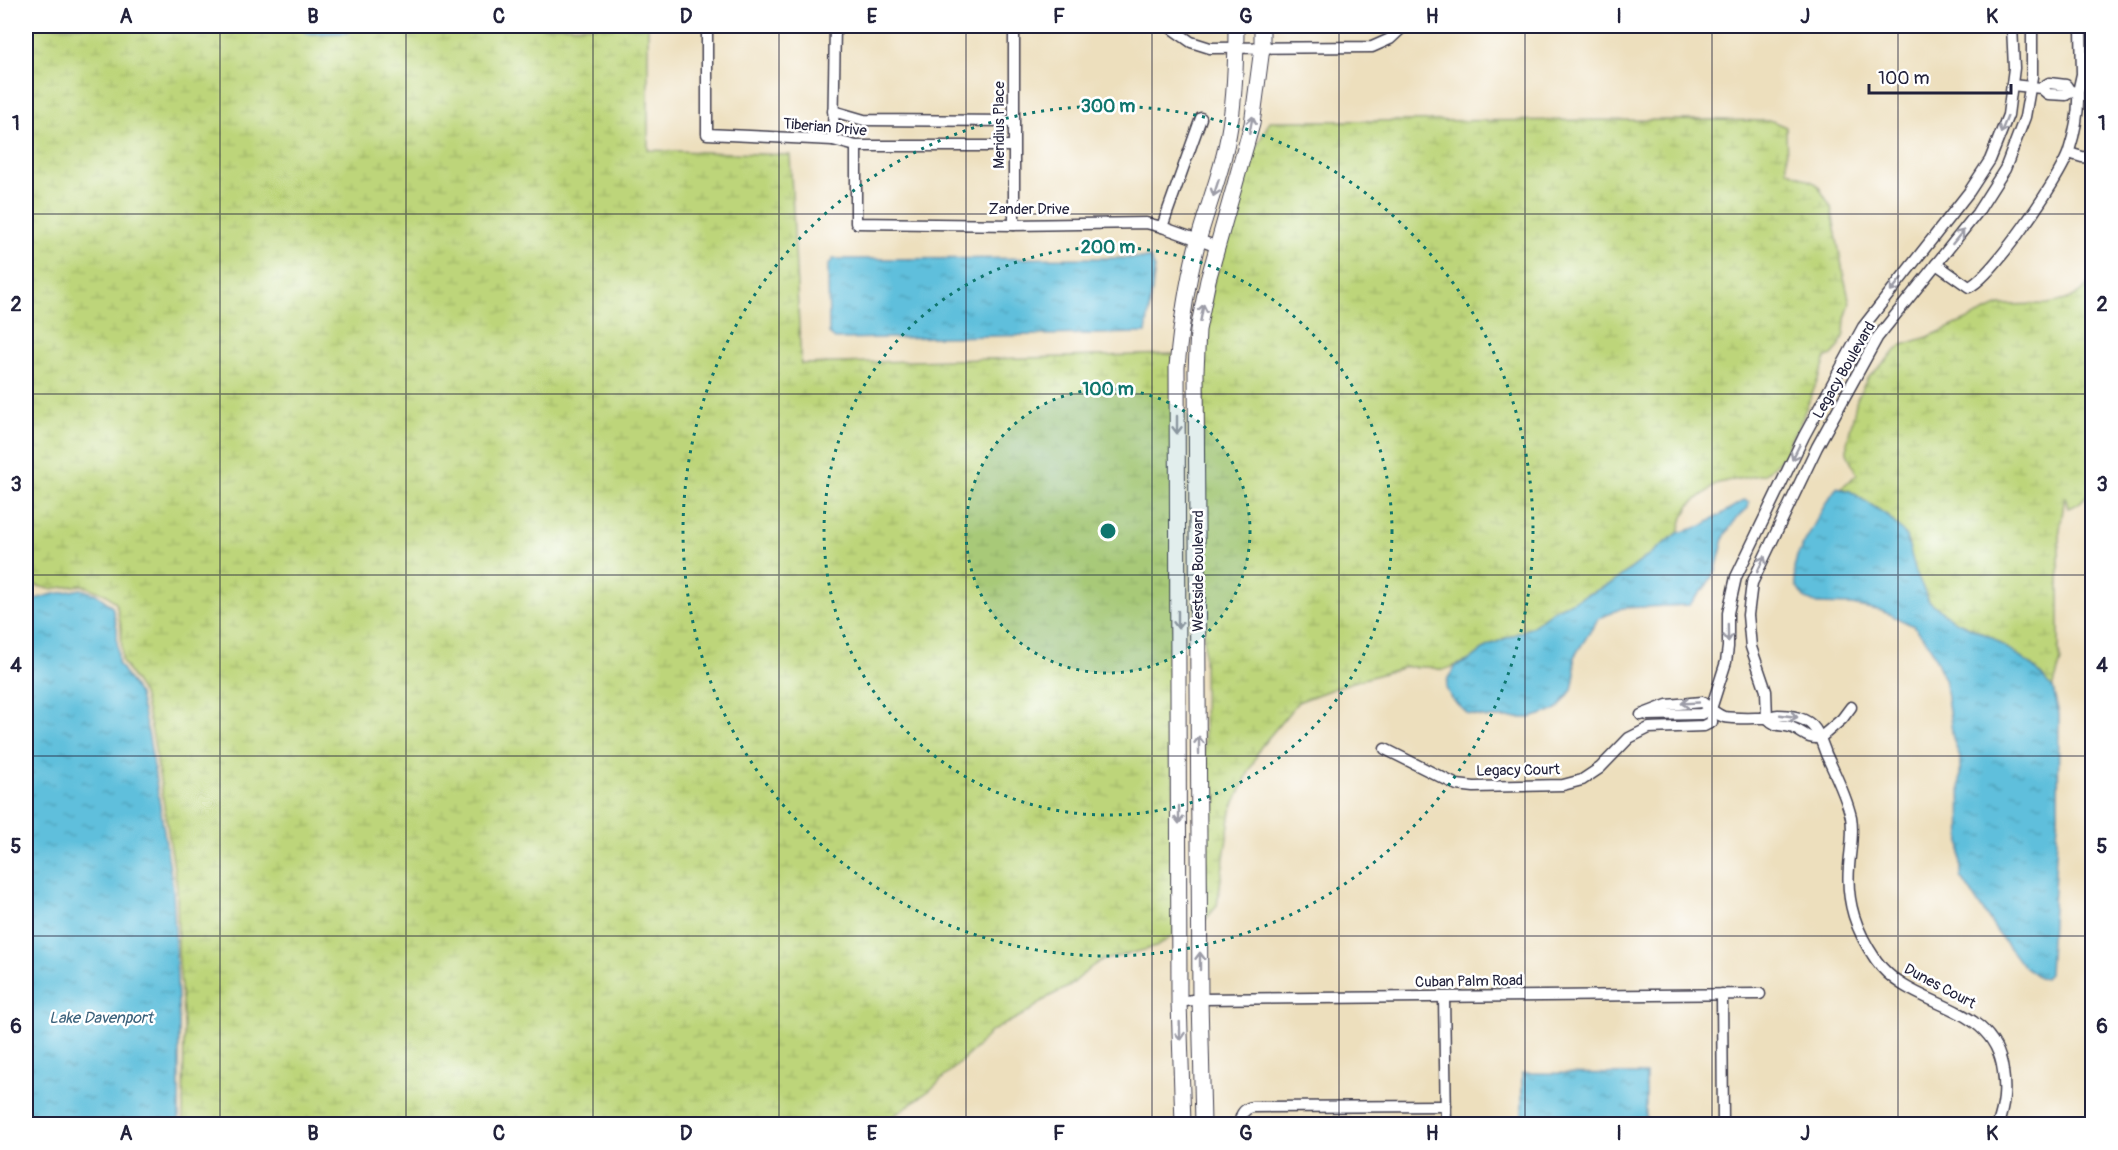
<svg xmlns="http://www.w3.org/2000/svg" width="2118" height="1150" font-family="Pangolin,sans-serif">
<style>
.wetland{fill:url(#wetland-marsh);stroke:#707c5a;stroke-width:1.5}
.water{fill:url(#water-ripples);stroke:#40708c;stroke-width:1.5}
.lines{fill:none;stroke-linecap:round;stroke-linejoin:round}
.street-casing{stroke:#403e4e;stroke-width:13}
.secondary-casing{stroke:#403e4e;stroke-width:17}
.street{stroke:#fff;stroke-width:10}
.secondary{stroke:#fff;stroke-width:15}
.oneway{stroke:#9c9ca7}
.grid{fill:none;stroke:#22223b;stroke-width:1.5;stroke-opacity:0.55}
.ring{fill:none;stroke:#0f766e;stroke-width:3;stroke-dasharray:3 6}
.labels{text-anchor:middle;stroke-width:5;stroke-linejoin:round;paint-order:stroke}
.street-label{font-size:15px;fill:#22223b;stroke:#fff}
.water-label{font-size:16px;font-style:italic;fill:#3a617b;stroke:#fff}
.centre{fill:#0f766e;stroke:#fff;stroke-width:3}
.ring-label{font-size:18px;text-anchor:middle;font-weight:bold;fill:#0f766e;stroke:#fff;stroke-width:5;stroke-linejoin:round;paint-order:stroke}
.neatline{fill:none;stroke:#22223b;stroke-width:2}
.grid-label{font-size:20px;text-anchor:middle;font-weight:bold;fill:#22223b}
</style>
<defs>
<pattern id="wetland-marsh" width="20" height="14" patternUnits="userSpaceOnUse" patternTransform="scale(1.5)"><rect width="20" height="14" fill="#bdd57a"/><path d="M1 5h8M5 5V1M11 12h8M15 12V8" fill="none" stroke="#a2b76a"/></pattern>
<pattern id="water-ripples" width="26" height="14" patternUnits="userSpaceOnUse" patternTransform="scale(1.5)"><rect width="26" height="14" fill="#5ebfdc"/><path d="M2 4q2-2 4 0t4 0M15 11q2-2 4 0t4 0" fill="none" stroke="#4d9bb4"/></pattern>
</defs>
<rect width="100%" height="100%" fill="#fff"/>
<filter id="ink" filterUnits="userSpaceOnUse"><feTurbulence type="fractalNoise" baseFrequency=".0167" numOctaves="2"/><feDisplacementMap in="SourceGraphic" scale="12" xChannelSelector="R" yChannelSelector="G"/><feConvolveMatrix kernelMatrix="1 2 1 2 8 2 1 2 1" color-interpolation-filters="sRGB"/></filter>
<filter id="wash" filterUnits="userSpaceOnUse"><feTurbulence type="fractalNoise" baseFrequency=".008" numOctaves="4" result="noise"/><feDisplacementMap in="SourceGraphic" scale="24" xChannelSelector="R" yChannelSelector="G"/><feGaussianBlur stdDeviation="1.35" result="paint"/><feColorMatrix in="noise" values="0 0 0 0 0 0 0 0 0 0 0 0 0 0 0 0 0 1.4 0 .05"/><feComposite in="paint" operator="in"/></filter>
<g filter="url(#wash)">
<rect width="100%" height="100%" fill="#eddfbd"/>
<!-- wetland -->
<g class="wetland">
<path d="M26,26h273l48,7 7,-7h294v124l142,5 11,209 372,-10 1,581 -18,12 -56,14 -10,7 -20,18 -20,10 -22,16 -38,20 -12,14 -48,44 -38,27 -17,7h-692l1,-99 -6,-74 -1,-64 -24,-151 -10,-42 -21,-33 -1,-34 -5,-24 -9,-8 -25,-10 -32,4 -16,-4 -8,1z"/>
<path d="M1717,120l55,1 14,6 1,43 30,14 14,23 13,70 6,26 -5,16 -1,15 -5,13 -7,8 -6,2 -3,10 -24,59 -11,18 -1,9 -22,21 -47,9 -27,21 -8,13 -4,15 -67,51 -60,28 -20,16 -42,18 -22,16 -25,9 -15,-3h-23l-62,18 -45,17 -38,46 -29,63 -14,95 -12,14 -2,-589c14,-71 31,-146 67,-210z"/>
<path d="M2092,280v210c-9,8 -11,15 -24,18l-3,-12 -6,40v114l2,11 -8,27 -21,-22 -41,-29 -40,-18 -23,-19 -12,-27 -28,-57 -38,-25 -9,-3 16,-14 -10,-21v-10l10,-44 10,-20 35,-34 26,-8 72,-32 48,-1 18,-4 16,-8z"/>
</g>
<!-- water -->
<g class="water">
<path d="M299,26h55l-7,7 -40,1z"/>
<path d="M1150,258l5,10 -9,65 -311,6 -6,-5 -1,-68 5,-7z"/>
<path d="M1837,487l13,4 38,25 18,20 10,36 12,28 23,19 40,18 41,29 21,22 6,26 -1,107 -9,153 -4,4 -6,-1 -17,-12 -25,-33 -36,-55 -1,-119 -7,-20 -9,-60 -15,-34 -15,-18 -32,-15 -30,-6 -35,-1 -13,-6 -8,-12 -2,-17 3,-13 30,-55z"/>
<path d="M1744,500l5,2 -1,6 -12,11 -11,16 -9,35 -10,16 -17,19 -67,3 -24,11 -24,38 1,17 -3,16 -15,20 -27,8h-42l-20,-4 -17,-16 -5,-10 2,-10 8,-12 12,-5 22,-16 42,-18 20,-16 60,-28 66,-50 24,-7z"/>
<path d="M81,589l15,5 16,12 5,22 1,35 21,32 10,42 24,151 6,137v99h-153v-522l23,-7z"/>
<path d="M1522,1073l124,1v50h-124z"/>
</g>
</g>
<g filter="url(#ink)">
<g class="lines">
<!-- street casing -->
<g class="street-casing">
<g id="street">
<path d="M707,26v108l126,6 23,6h157"/>
<path d="M1168,26l23,16 19,6 162,-1 18,-8 14,-13"/>
<path d="M2012,85l29,3 8,-5 17,2 4,6 -4,4 -18,-1 -7,-6"/>
<path d="M2078,92l4,-18 -1,-45 3,-3"/>
<path d="M833,111l31,9 149,1"/>
<path d="M833,140l2,-114"/>
<path d="M856,146v77l158,2 132,-2 16,4 39,-109"/>
<path d="M2069,153l13,4 10,1"/>
<path d="M1014,225v-199"/>
<path d="M1162,227l56,20"/>
<path d="M1936,264l33,23c23,-10 92,-110 100,-136 6,-19 10,-39 9,-59l-8,-1"/>
<path d="M1641,715l26,-10 35,-3c6,5 15,13 22,15 13,2 29,1 41,1 5,-1 9,-3 13,-3 13,0 30,3 37,14 5,7 8,17 11,25 9,20 20,41 25,63 3,17 -1,33 -2,50 -3,35 7,64 27,93 35,51 118,40 127,111 3,20 1,35 -5,53"/>
<path d="M1647,715l54,-1 10,-5"/>
<path d="M1767,718l-1,-27 -15,-44 -3,-32 4,-32 65,-136 60,-109 100,-125 28,-44 20,-52 7,-40v-51"/>
<path d="M1767,718c11,11 14,5 26,10 12,5 13,11 27,10"/>
<path d="M1820,738l22,-19 9,-12"/>
<path d="M1385,749l72,36 17,2 89,-2 19,-5 18,-12 29,-30 20,-10 55,-2 8,-4 -1,-13 15,-47 2,-15v-34l8,-36 68,-141 59,-109 106,-135 21,-32 18,-45 6,-47 -2,-42"/>
<path d="M1722,994l1,130"/>
<path d="M1444,997l2,127"/>
<path d="M1179,1002l21,-3 560,-5"/>
<path d="M1240,1124c0,-8 3,-15 12,-17l194,-1"/>
</g>
</g>
<!-- secondary casing -->
<g class="secondary-casing">
<g id="secondary">
<path d="M1183,1124l-4,-122 -2,-635c4,-43 10,-85 21,-126 11,-39 26,-75 32,-115 5,-33 6,-67 6,-100"/>
<path d="M1203,1124l-3,-125 -4,-628 2,-41 10,-50 44,-156 10,-76v-22"/>
</g>
</g>
<!-- street -->
<use href="#street" class="street"/>
<!-- secondary -->
<use href="#secondary" class="secondary"/>
</g>
<!-- one-way arrows -->
<defs><path id="oneway-shaft" d="M-6 0H5M1.5-3L5.5 0L1.5 3" fill="none" stroke-width="1.6" stroke-linecap="round" stroke-linejoin="round" transform="scale(1.5)"/></defs>
<g class="oneway">
<use href="#oneway-shaft" transform="translate(1251 125) rotate(-79)"/>
<use href="#oneway-shaft" transform="translate(2004 125) rotate(112)"/>
<use href="#oneway-shaft" transform="translate(1216 188) rotate(108)"/>
<use href="#oneway-shaft" transform="translate(1958 237) rotate(-51)"/>
<use href="#oneway-shaft" transform="translate(1896 285) rotate(128)"/>
<use href="#oneway-shaft" transform="translate(1202 313) rotate(-79)"/>
<use href="#oneway-shaft" transform="translate(1177 425) rotate(90)"/>
<use href="#oneway-shaft" transform="translate(1796 452) rotate(116)"/>
<use href="#oneway-shaft" transform="translate(1761 564) rotate(-65)"/>
<use href="#oneway-shaft" transform="translate(1178 620) rotate(90)"/>
<use href="#oneway-shaft" transform="translate(1728 633) rotate(89)"/>
<use href="#oneway-shaft" transform="translate(1690 703) rotate(177)"/>
<use href="#oneway-shaft" transform="translate(1789 716) rotate(8)"/>
<use href="#oneway-shaft" transform="translate(1199 745) rotate(-90)"/>
<use href="#oneway-shaft" transform="translate(1179 815) rotate(90)"/>
<use href="#oneway-shaft" transform="translate(1200 961) rotate(-90)"/>
<use href="#oneway-shaft" transform="translate(1180 1031) rotate(88)"/>
</g>
</g>
<!-- grid -->
<path class="grid" d="M220,26v1098M406,26v1098M593,26v1098M779,26v1098M966,26v1098M1152,26v1098M1339,26v1098M1525,26v1098M1712,26v1098M1898,26v1098M26,214h2066M26,394h2066M26,575h2066M26,756h2066M26,936h2066"/>
<!-- distance rings -->
<circle cx="1108" cy="531" r="142" fill="#0f766e" fill-opacity=".12"/>
<g class="ring">
<circle cx="1108" cy="531" r="142"/>
<circle cx="1108" cy="531" r="284"/>
<circle cx="1108" cy="531" r="425"/>
</g>
<g class="labels">
<!-- street labels -->
<g class="street-label">
<text transform="translate(999 125) rotate(-90)" y="5">Meridius Place</text>
<text transform="translate(825 127) rotate(5)" y="5">Tiberian Drive</text>
<text x="1029" y="214">Zander Drive</text>
<text transform="translate(1844 370) rotate(-60)" y="5">Legacy Boulevard</text>
<text transform="translate(1198 571) rotate(-90)" y="5">Westside Boulevard</text>
<text transform="translate(1518 770) rotate(-1)" y="5">Legacy Court</text>
<text transform="translate(1469 981) rotate(-1)" y="5">Cuban Palm Road</text>
<text transform="translate(1940 986) rotate(28)" y="5">Dunes Court</text>
</g>
<!-- water labels -->
<g class="water-label">
<text x="101" y="1023">Lake Davenport</text>
</g>
</g>
<circle cx="1108" cy="531" r="9" class="centre"/>
<g class="ring-label">
<text x="1108" y="112">300 m</text>
<text x="1108" y="253">200 m</text>
<text x="1108" y="395">100 m</text>
</g>
<!-- margin -->
<rect width="2118" height="1150" fill="none" stroke="#fff" stroke-width="66"/>
<!-- scale -->
<path d="M1869 84v9h142v-9" fill="none" stroke="#22223b" stroke-width="3"/>
<text x="1878" y="84" font-size="18" fill="#22223b" stroke="#ffffff" stroke-width="4.5" paint-order="stroke">100 m</text>
<rect x="33" y="33" width="2052" height="1084" class="neatline"/>
<g class="grid-label">
<text x="126" y="23">A</text>
<text x="313" y="23">B</text>
<text x="499" y="23">C</text>
<text x="686" y="23">D</text>
<text x="872" y="23">E</text>
<text x="1059" y="23">F</text>
<text x="1246" y="23">G</text>
<text x="1432" y="23">H</text>
<text x="1619" y="23">I</text>
<text x="1805" y="23">J</text>
<text x="1992" y="23">K</text>
<text x="16" y="130">1</text>
<text x="2102" y="130">1</text>
<text x="16" y="311">2</text>
<text x="2102" y="311">2</text>
<text x="16" y="491">3</text>
<text x="2102" y="491">3</text>
<text x="16" y="672">4</text>
<text x="2102" y="672">4</text>
<text x="16" y="853">5</text>
<text x="2102" y="853">5</text>
<text x="16" y="1033">6</text>
<text x="2102" y="1033">6</text>
<text x="126" y="1140">A</text>
<text x="313" y="1140">B</text>
<text x="499" y="1140">C</text>
<text x="686" y="1140">D</text>
<text x="872" y="1140">E</text>
<text x="1059" y="1140">F</text>
<text x="1246" y="1140">G</text>
<text x="1432" y="1140">H</text>
<text x="1619" y="1140">I</text>
<text x="1805" y="1140">J</text>
<text x="1992" y="1140">K</text>
</g>
</svg>
